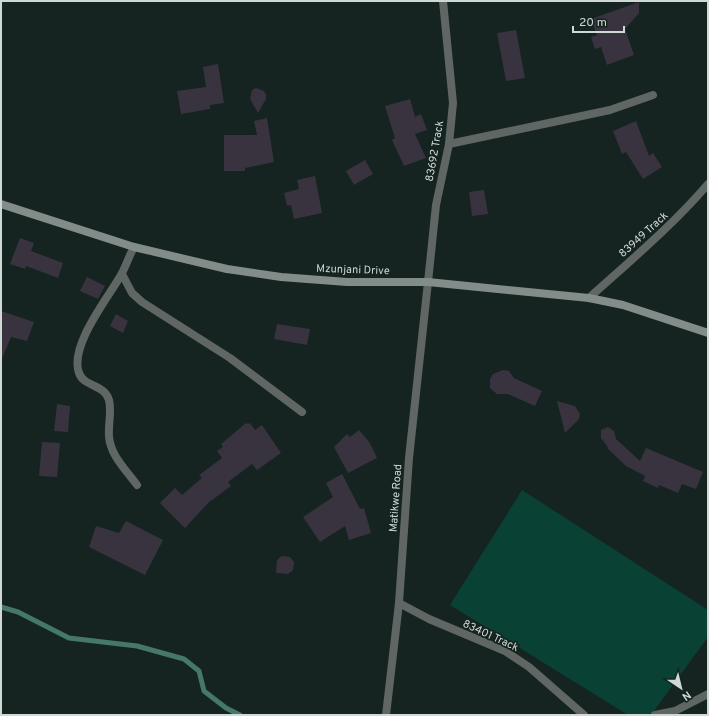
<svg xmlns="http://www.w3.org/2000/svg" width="709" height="716" font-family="Overpass,sans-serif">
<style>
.green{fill:#094135}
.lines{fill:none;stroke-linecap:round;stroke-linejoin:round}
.stream{stroke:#45786a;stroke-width:5}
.building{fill:#38333f}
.minor{stroke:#5f6663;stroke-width:8}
.tertiary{stroke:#5f6663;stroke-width:8}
.secondary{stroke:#828d89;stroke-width:8}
.labels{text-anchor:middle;stroke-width:3.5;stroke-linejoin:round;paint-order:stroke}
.street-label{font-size:11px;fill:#cfd8d5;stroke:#152420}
</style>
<rect width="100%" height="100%" fill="#152420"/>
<!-- green -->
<path class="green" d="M522,490l186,120v27l-57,78h-23l-178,-110z"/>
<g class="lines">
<!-- stream -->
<path class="stream" d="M1,607l17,5 51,26 68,8 47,13 15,12 5,20 22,17 14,7"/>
</g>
<!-- building -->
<g class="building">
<path d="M639,2v11l-14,16 9,26 -27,10 -6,-18 -6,2 -4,-12 6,-2 -6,-16z"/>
<path d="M516,30l9,48 -19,3 -9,-48z"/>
<path d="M218,64l6,39 -14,2v4l-29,5 -4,-23 29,-4 -3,-20z"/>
<path d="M256,88l8,3 2,4v4l-8,14 -8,-14 2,-9z"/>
<path d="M410,99l5,18 6,-3 6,16 -12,4 11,24 -22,8 -12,-26 3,-2 -10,-32z"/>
<path d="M267,118l7,44 -29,6v3h-21v-36h33l-3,-14z"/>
<path d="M636,121l13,35 4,-3 9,14 -19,12 -17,-27 -4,2 -9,-23z"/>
<path d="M365,160l8,14 -19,11 -8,-14z"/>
<path d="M315,176l7,37 -28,6 -3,-14 -4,1 -3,-13 15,-4 -2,-9z"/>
<path d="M484,190l4,24 -16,2 -3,-24z"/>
<path d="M20,238l14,5 -3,8 32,12 -5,15 -32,-12 -1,3 -15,-5z"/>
<path d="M87,277l18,9 -7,13 -18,-8z"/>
<path d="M1,311l33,11 -7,19 -16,-4 -10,24z"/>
<path d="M116,314l12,7 -5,12 -13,-7z"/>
<path d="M277,324l33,5 -3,16 -33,-6z"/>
<path d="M503,370l6,1 5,7 28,13 -7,15 -27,-12h-11l-7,-6v-9l3,-5z"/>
<path d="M557,401l18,5 5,8 -1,5 -14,14z"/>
<path d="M57,404l13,2 -2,26 -14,-1z"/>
<path d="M246,423l2,1 2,-1 5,7 7,-5 19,28 -24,17 -5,-6 -24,18 3,4 -23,17 -23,25 -25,-25 15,-15 7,7 20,-17 -3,-3 23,-17 -5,-7 6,-4 -2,-3z"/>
<path d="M608,427l6,4 2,8 24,22 6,-13 57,24 -7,17 -14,-5 -4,9 -19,-8 -1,3 -15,-7 2,-5 -19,-10 -19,-18 1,-1 -7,-9v-8z"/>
<path d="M359,430l11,13 7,15 -29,15 -14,-26 13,-13 3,3z"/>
<path d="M42,442l18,1 -3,34 -18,-1z"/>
<path d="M342,474l18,35 4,-1 7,25 -22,7 -4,-14 -25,16 -17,-25 30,-20 -7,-14z"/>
<path d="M126,521l37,19 -18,35 -56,-28 7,-21 23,7z"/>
<path d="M282,556l8,1 4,5 -1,8 -5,4 -12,-1 1,-13z"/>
</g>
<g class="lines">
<!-- minor -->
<g class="minor">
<path d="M449,144l161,-34 43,-15"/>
<path d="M134,247c-5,9 -8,19 -13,28 -13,23 -52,71 -42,98 5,14 25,11 30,27 3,12 -1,24 0,36 1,19 17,34 28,49"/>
<path d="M122,274l10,19 10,9 88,56 72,54"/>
<path d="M428,282l8,-77 13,-61 4,-41 -10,-102"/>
<path d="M589,298c41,-37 83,-72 119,-114"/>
<path d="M399,603l30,16 76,32 24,16 55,48"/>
<path d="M655,715l20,-4 33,-17"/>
</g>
<!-- tertiary -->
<path class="tertiary" d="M386,715l13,-112 10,-145 19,-176"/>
<!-- secondary -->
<path class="secondary" d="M1,204l133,43 93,22 54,8 66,5h81l161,16 34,7 85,28"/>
</g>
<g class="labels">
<!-- street labels -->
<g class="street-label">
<text transform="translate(434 151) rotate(-80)" y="4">83692 Track</text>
<text transform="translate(643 234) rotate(-42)" y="4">83949 Track</text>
<text transform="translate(353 269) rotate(2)" y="4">Mzunjani Drive</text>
<text transform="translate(395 498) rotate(-86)" y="4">Matikwe Road</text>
<text transform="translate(491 635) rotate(25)" y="4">83401 Track</text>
</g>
</g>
<!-- border -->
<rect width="709" height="716" fill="none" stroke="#cfd8d5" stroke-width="4"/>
<!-- north arrow -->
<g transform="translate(681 688) rotate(145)" stroke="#152420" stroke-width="3" paint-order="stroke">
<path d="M0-3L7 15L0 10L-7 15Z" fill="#cfd8d5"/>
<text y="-6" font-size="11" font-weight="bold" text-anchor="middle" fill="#cfd8d5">N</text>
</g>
<!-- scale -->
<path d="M573 26v6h51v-6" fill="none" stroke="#cfd8d5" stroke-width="2"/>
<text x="579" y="26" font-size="12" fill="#cfd8d5" stroke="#152420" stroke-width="3" paint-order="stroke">20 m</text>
</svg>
